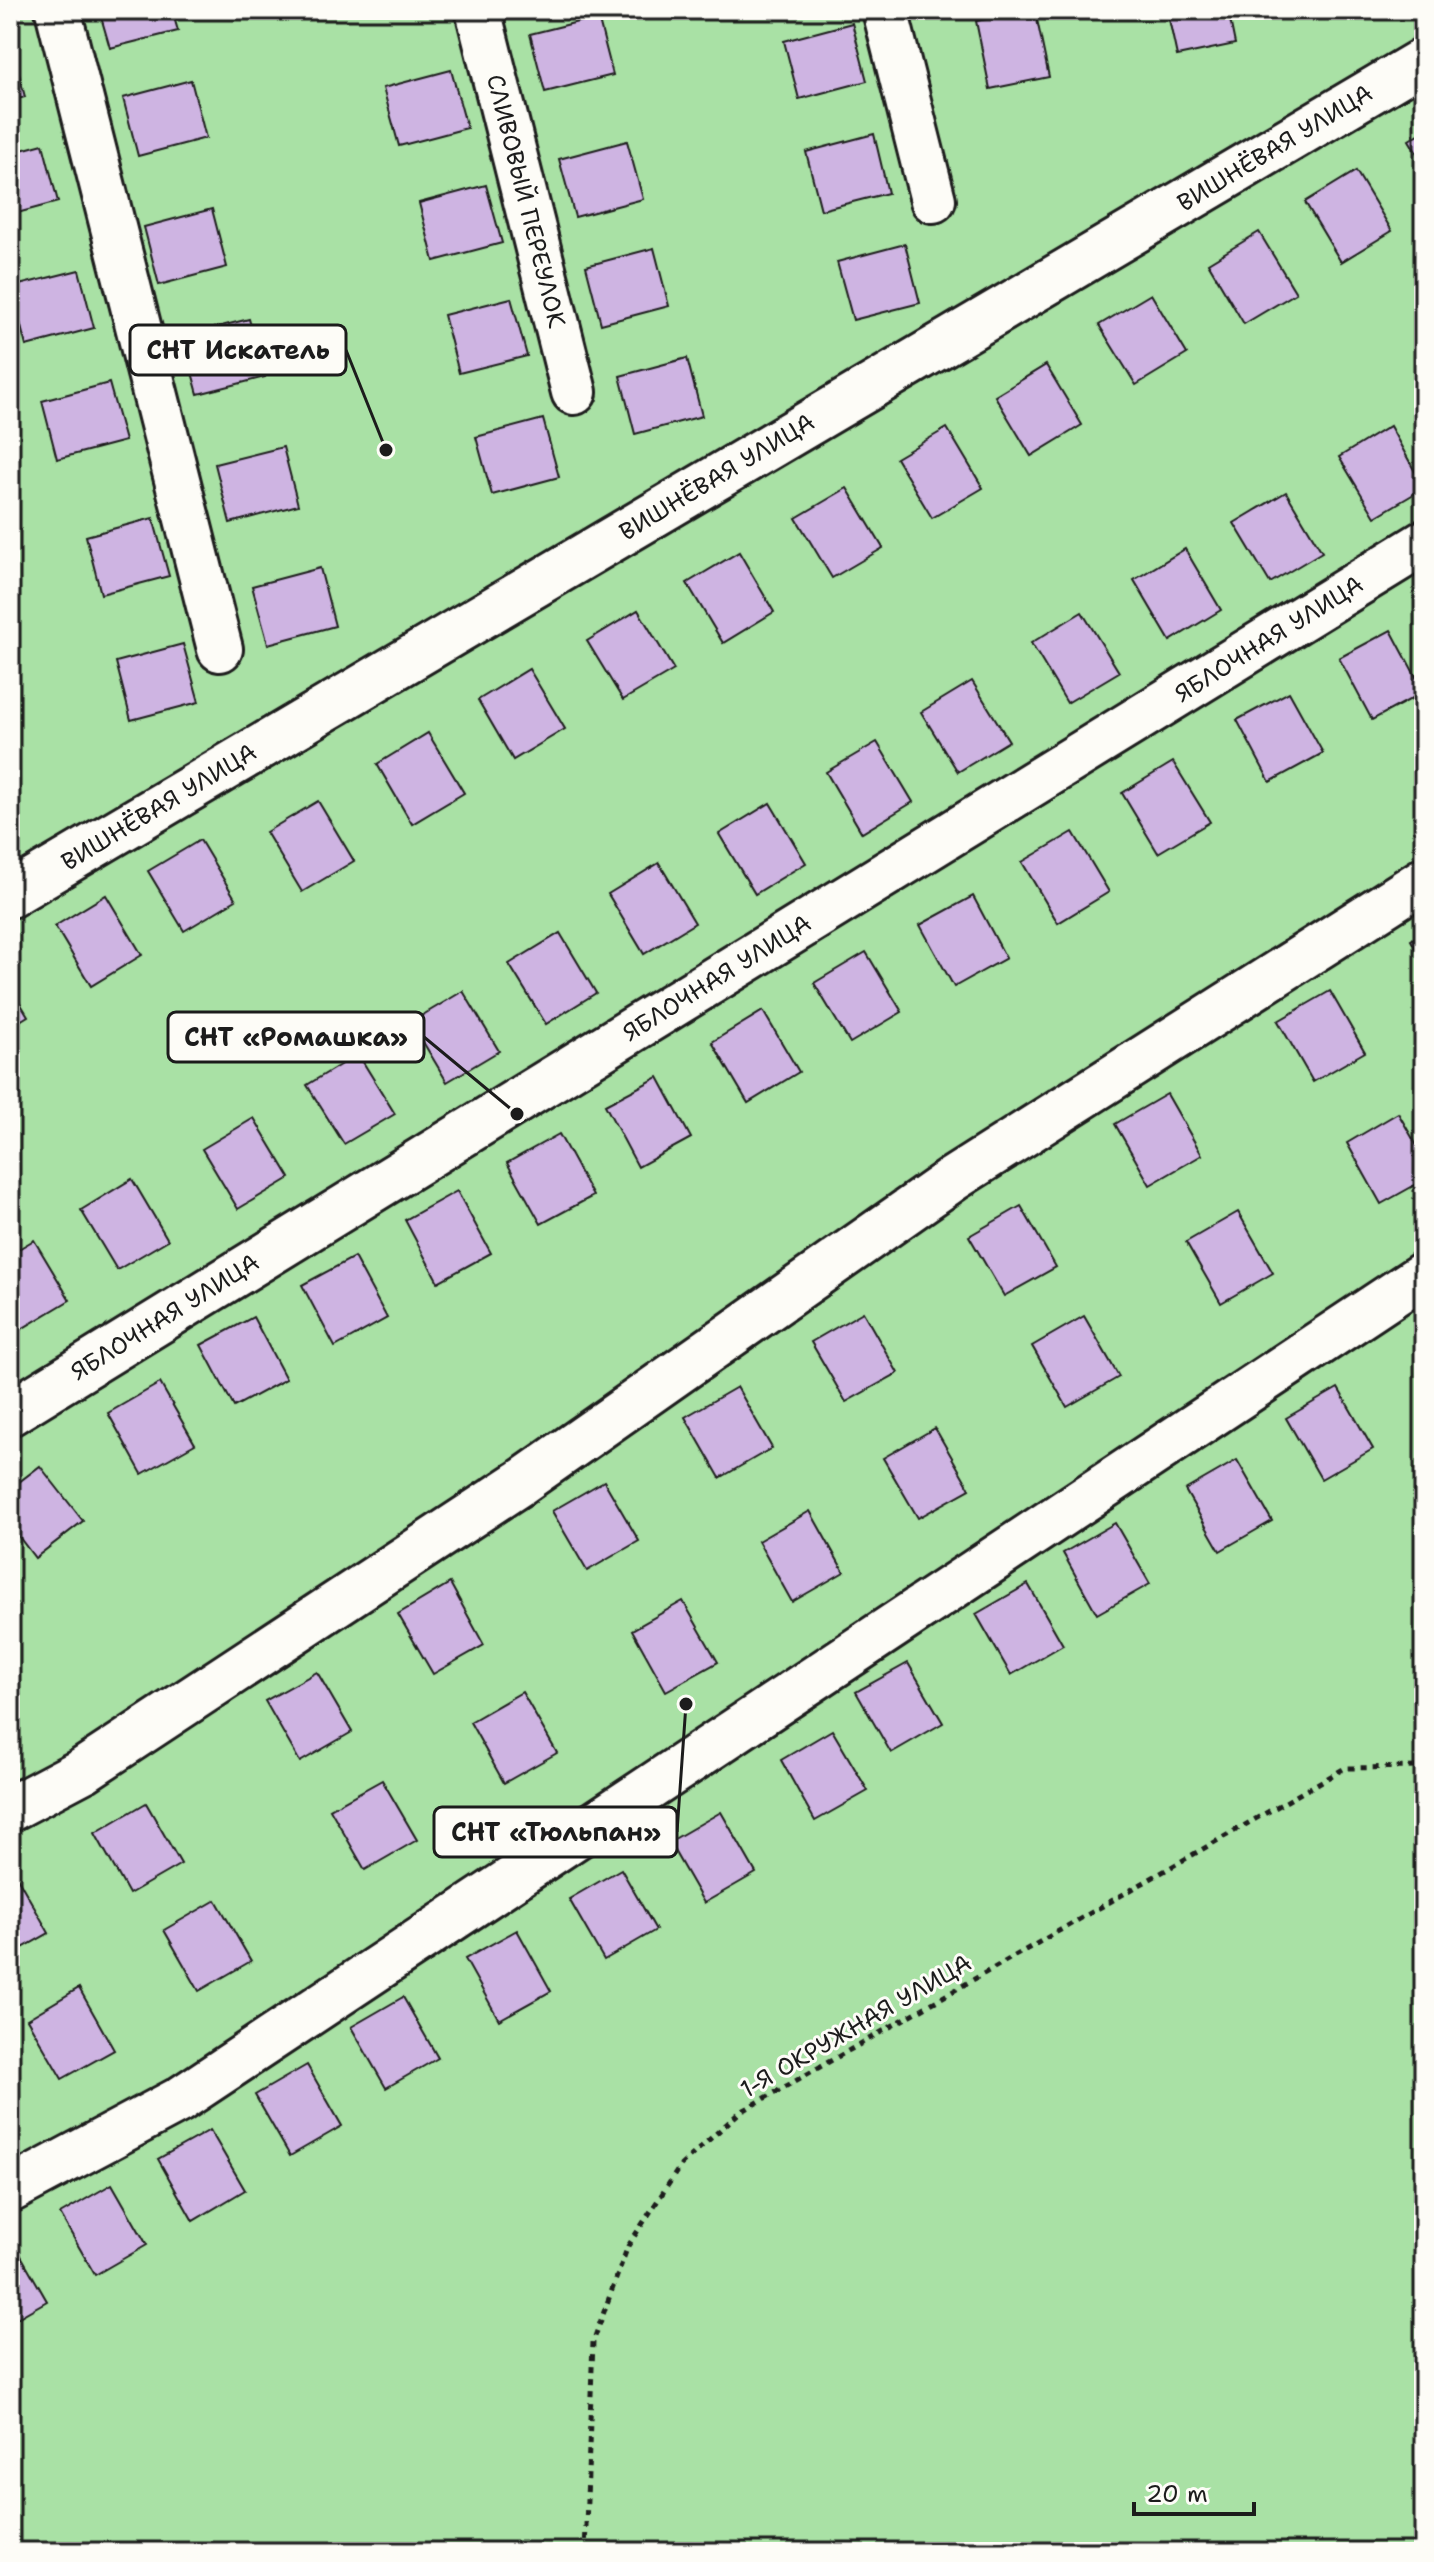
<svg xmlns="http://www.w3.org/2000/svg" width="1434" height="2562" font-family="'Shantell Sans',sans-serif">
<style>
.green{fill:#a9e1a5;stroke:#627e60;stroke-width:2}
.building{fill:#ceb4e2;stroke:#1c1c1c;stroke-width:2}
.lines{fill:none;stroke-linecap:round;stroke-linejoin:round}
.minor-casing{stroke:#1c1c1c;stroke-width:50}
.path{stroke:#1c1c1c;stroke-width:5;stroke-dasharray:6 6;stroke-linecap:butt}
.minor{stroke:#fdfcf7;stroke-width:44}
.labels{text-anchor:middle;stroke-width:6;stroke-linejoin:round;paint-order:stroke}
.street-label{font-size:24px;fill:#1c1c1c;stroke:#fdfcf7}
.leader{fill:none;stroke:#1c1c1c;stroke-width:3}
.callout-dot{fill:#1c1c1c;stroke:#fdfcf7;stroke-width:3}
.callout{fill:#fdfcf7;stroke:#1c1c1c;stroke-width:3}
.callout-label{font-size:26px;text-anchor:middle;font-weight:bold;fill:#1c1c1c}
</style>
<rect width="100%" height="100%" fill="#fdfcf7"/>
<filter id="ink" filterUnits="userSpaceOnUse"><feTurbulence type="fractalNoise" baseFrequency=".0125" numOctaves="2"/><feDisplacementMap in="SourceGraphic" scale="16" xChannelSelector="R" yChannelSelector="G"/><feConvolveMatrix kernelMatrix="1 2 1 2 8 2 1 2 1" color-interpolation-filters="sRGB"/></filter>
<g filter="url(#ink)">
<!-- green -->
<rect class="green" x="10" y="10" width="1414" height="2542"/>
<!-- building -->
<g class="building">
<path d="M99,10h73l6,21 -68,17z"/>
<path d="M1035,10l14,67 -59,12 -14,-68z"/>
<path d="M1167,10h61l7,34 -58,12z"/>
<path d="M1324,10h45l-44,9z"/>
<path d="M598,17l15,58 -68,17 -15,-58z"/>
<path d="M852,23l15,58 -68,18 -15,-58z"/>
<path d="M10,40l15,57 -15,4z"/>
<path d="M451,70l16,58 -68,18 -16,-58z"/>
<path d="M191,80l15,58 -68,18 -15,-58z"/>
<path d="M1424,131v34l-15,-25z"/>
<path d="M874,134l14,59 -67,17 -15,-58z"/>
<path d="M627,141l16,58 -68,18 -16,-58z"/>
<path d="M43,144l15,58 -48,13v-62z"/>
<path d="M1356,171l36,60 -51,31 -36,-60z"/>
<path d="M486,185l16,58 -68,18 -15,-58z"/>
<path d="M212,209l15,58 -68,18 -15,-58z"/>
<path d="M1259,232l37,61 -52,31 -36,-61z"/>
<path d="M905,244l15,59 -67,17 -16,-58z"/>
<path d="M654,248l15,58 -68,18 -15,-58z"/>
<path d="M79,270l15,58 -68,18 -15,-59z"/>
<path d="M1151,294l36,60 -51,31 -37,-60z"/>
<path d="M511,298l16,58 -68,17 -15,-58z"/>
<path d="M249,319l16,58 -67,17 -16,-58z"/>
<path d="M687,358l15,58 -67,18 -15,-58z"/>
<path d="M1046,365l36,60 -51,31 -36,-60z"/>
<path d="M109,383l16,58 -68,18 -15,-58z"/>
<path d="M543,419l16,58 -67,18 -16,-58z"/>
<path d="M1390,426l34,62 -49,29 -36,-60z"/>
<path d="M947,428l36,60 -51,30 -36,-60z"/>
<path d="M283,447l15,58 -68,18 -15,-59z"/>
<path d="M847,488l36,60 -51,30 -36,-60z"/>
<path d="M1286,492l36,60 -52,31 -36,-60z"/>
<path d="M153,518l16,58 -68,18 -15,-58z"/>
<path d="M1185,549l36,61 -51,31 -36,-61z"/>
<path d="M739,552l35,60 -51,31 -36,-60z"/>
<path d="M320,568l15,58 -67,18 -16,-58z"/>
<path d="M638,610l36,60 -51,30 -36,-59z"/>
<path d="M1082,612l37,60 -52,31 -36,-60z"/>
<path d="M1391,630l33,62 -52,28 -33,-62z"/>
<path d="M183,644l16,58 -68,18 -15,-58z"/>
<path d="M529,669l36,60 -52,31 -35,-60z"/>
<path d="M972,681l37,60 -51,31 -37,-60z"/>
<path d="M1289,692l34,61 -53,29 -33,-62z"/>
<path d="M428,733l36,60 -52,31 -35,-60z"/>
<path d="M877,742l36,60 -51,31 -36,-61z"/>
<path d="M1173,762l37,60 -52,31 -36,-60z"/>
<path d="M318,801l36,60 -52,31 -36,-60z"/>
<path d="M770,803l36,60 -51,31 -36,-60z"/>
<path d="M1073,832l36,60 -51,31 -36,-61z"/>
<path d="M200,840l36,60 -52,31 -36,-60z"/>
<path d="M659,863l36,60 -51,31 -36,-60z"/>
<path d="M106,895l36,60 -51,31 -36,-60z"/>
<path d="M973,896l33,62 -52,29 -34,-62z"/>
<path d="M1424,932v31l-13,-23z"/>
<path d="M560,933l36,60 -50,31 -37,-60z"/>
<path d="M866,952l36,60 -52,31 -36,-60z"/>
<path d="M10,986l18,30 -18,11z"/>
<path d="M463,991l36,60 -52,31 -36,-60z"/>
<path d="M1330,991l35,61 -52,30 -35,-61z"/>
<path d="M763,1011l36,61 -51,31 -36,-61z"/>
<path d="M358,1054l37,60 -51,30 -37,-59z"/>
<path d="M658,1077l33,61 -53,29 -33,-62z"/>
<path d="M1167,1094l35,61 -52,30 -35,-61z"/>
<path d="M1398,1113l26,45v22l-43,24 -34,-61z"/>
<path d="M254,1118l36,60 -52,31 -36,-60z"/>
<path d="M559,1134l34,62 -52,28 -34,-61z"/>
<path d="M132,1179l36,61 -51,30 -36,-60z"/>
<path d="M457,1191l34,62 -53,29 -33,-62z"/>
<path d="M1021,1206l35,61 -52,29 -35,-60z"/>
<path d="M1238,1212l35,61 -52,30 -35,-61z"/>
<path d="M34,1240l36,60 -52,31 -8,-14v-63z"/>
<path d="M354,1257l33,61 -52,29 -33,-62z"/>
<path d="M863,1312l35,61 -52,29 -35,-60z"/>
<path d="M1084,1316l35,61 -52,30 -35,-61z"/>
<path d="M253,1317l33,62 -52,28 -33,-62z"/>
<path d="M160,1383l35,61 -53,30 -34,-61z"/>
<path d="M737,1387l35,61 -52,30 -35,-61z"/>
<path d="M1338,1388l35,61 -52,30 -35,-61z"/>
<path d="M935,1428l35,61 -52,29 -35,-60z"/>
<path d="M1237,1460l35,61 -52,30 -35,-61z"/>
<path d="M40,1466l43,55 -48,37 -25,-33v-36z"/>
<path d="M604,1481l35,60 -52,30 -35,-60z"/>
<path d="M810,1511l34,61 -52,30 -34,-61z"/>
<path d="M1115,1523l35,61 -53,30 -34,-61z"/>
<path d="M450,1583l34,62 -51,29 -35,-60z"/>
<path d="M1028,1584l35,61 -52,30 -35,-61z"/>
<path d="M683,1601l35,61 -52,29 -34,-61z"/>
<path d="M908,1663l35,60 -52,30 -35,-61z"/>
<path d="M317,1672l35,60 -52,30 -35,-61z"/>
<path d="M522,1692l35,61 -53,30 -34,-61z"/>
<path d="M832,1730l36,61 -53,30 -34,-61z"/>
<path d="M382,1780l35,60 -52,30 -35,-61z"/>
<path d="M146,1803l35,61 -52,30 -34,-61z"/>
<path d="M721,1812l35,61 -52,30 -35,-61z"/>
<path d="M621,1869l35,61 -52,30 -35,-61z"/>
<path d="M14,1872l35,61 -39,22v-81z"/>
<path d="M216,1900l35,61 -52,30 -35,-61z"/>
<path d="M517,1930l34,61 -52,29 -34,-61z"/>
<path d="M79,1988l35,62 -52,29 -35,-60z"/>
<path d="M403,1997l35,61 -52,30 -35,-61z"/>
<path d="M307,2065l35,61 -52,30 -35,-61z"/>
<path d="M210,2130l35,60 -52,31 -35,-62z"/>
<path d="M112,2184l35,61 -52,30 -35,-61z"/>
<path d="M12,2240l35,61 -37,21v-81z"/>
</g>
<g class="lines">
<!-- minor casing -->
<g class="minor-casing">
<g id="minor">
<path d="M58,10l162,639"/>
<path d="M478,10l96,382"/>
<path d="M885,10l48,190"/>
<path d="M10,895l1414,-835"/>
<path d="M10,1413l1414,-870"/>
<path d="M10,1809l74,-39 436,-287 433,-304 471,-299"/>
<path d="M10,2190l169,-90 1245,-826"/>
</g>
</g>
<!-- path -->
<path class="path" d="M585,2552l8,-210 35,-96 53,-81 58,-52 606,-345 79,-1"/>
<!-- minor -->
<use href="#minor" class="minor"/>
</g>
</g>
<g class="labels">
<!-- street labels -->
<g class="street-label">
<text transform="translate(1275 148) rotate(-31)" y="8">ВИШНЁВАЯ УЛИЦА</text>
<text transform="translate(526 201) rotate(76)" y="8">СЛИВОВЫЙ ПЕРЕУЛОК</text>
<text transform="translate(717 477) rotate(-31)" y="8">ВИШНЁВАЯ УЛИЦА</text>
<text transform="translate(1269 639) rotate(-32)" y="8">ЯБЛОЧНАЯ УЛИЦА</text>
<text transform="translate(159 807) rotate(-31)" y="8">ВИШНЁВАЯ УЛИЦА</text>
<text transform="translate(717 978) rotate(-32)" y="8">ЯБЛОЧНАЯ УЛИЦА</text>
<text transform="translate(165 1317) rotate(-32)" y="8">ЯБЛОЧНАЯ УЛИЦА</text>
<text transform="translate(856 2026) rotate(-30)" y="8">1-Я ОКРУЖНАЯ УЛИЦА</text>
</g>
</g>
<!-- callouts -->
<path class="leader" d="M386 450L346 350M517 1114L424 1037M686 1704L677 1832"/>
<g class="callout-dot">
<circle cx="386" cy="450" r="8"/>
<circle cx="517" cy="1114" r="8"/>
<circle cx="686" cy="1704" r="8"/>
</g>
<g class="callout">
<rect x="130" y="325" width="216" height="50" rx="8"/>
<rect x="168" y="1012" width="256" height="50" rx="8"/>
<rect x="434" y="1807" width="243" height="50" rx="8"/>
</g>
<g class="callout-label">
<text x="238" y="359">СНТ Искатель</text>
<text x="296" y="1046">СНТ «Ромашка»</text>
<text x="556" y="1841">СНТ «Тюльпан»</text>
</g>
<!-- margin -->
<rect width="1434" height="2562" fill="none" stroke="#fdfcf7" stroke-width="40"/>
<rect x="20" y="20" width="1394" height="2522" fill="none" stroke="#1c1c1c" stroke-width="3" filter="url(#ink)"/>
<!-- scale -->
<path d="M1134 2502v12h120v-12" fill="none" stroke="#1c1c1c" stroke-width="4"/>
<text x="1146" y="2502" font-size="24" fill="#1c1c1c" stroke="#fdfcf7" stroke-width="6" paint-order="stroke">20 m</text>
</svg>
